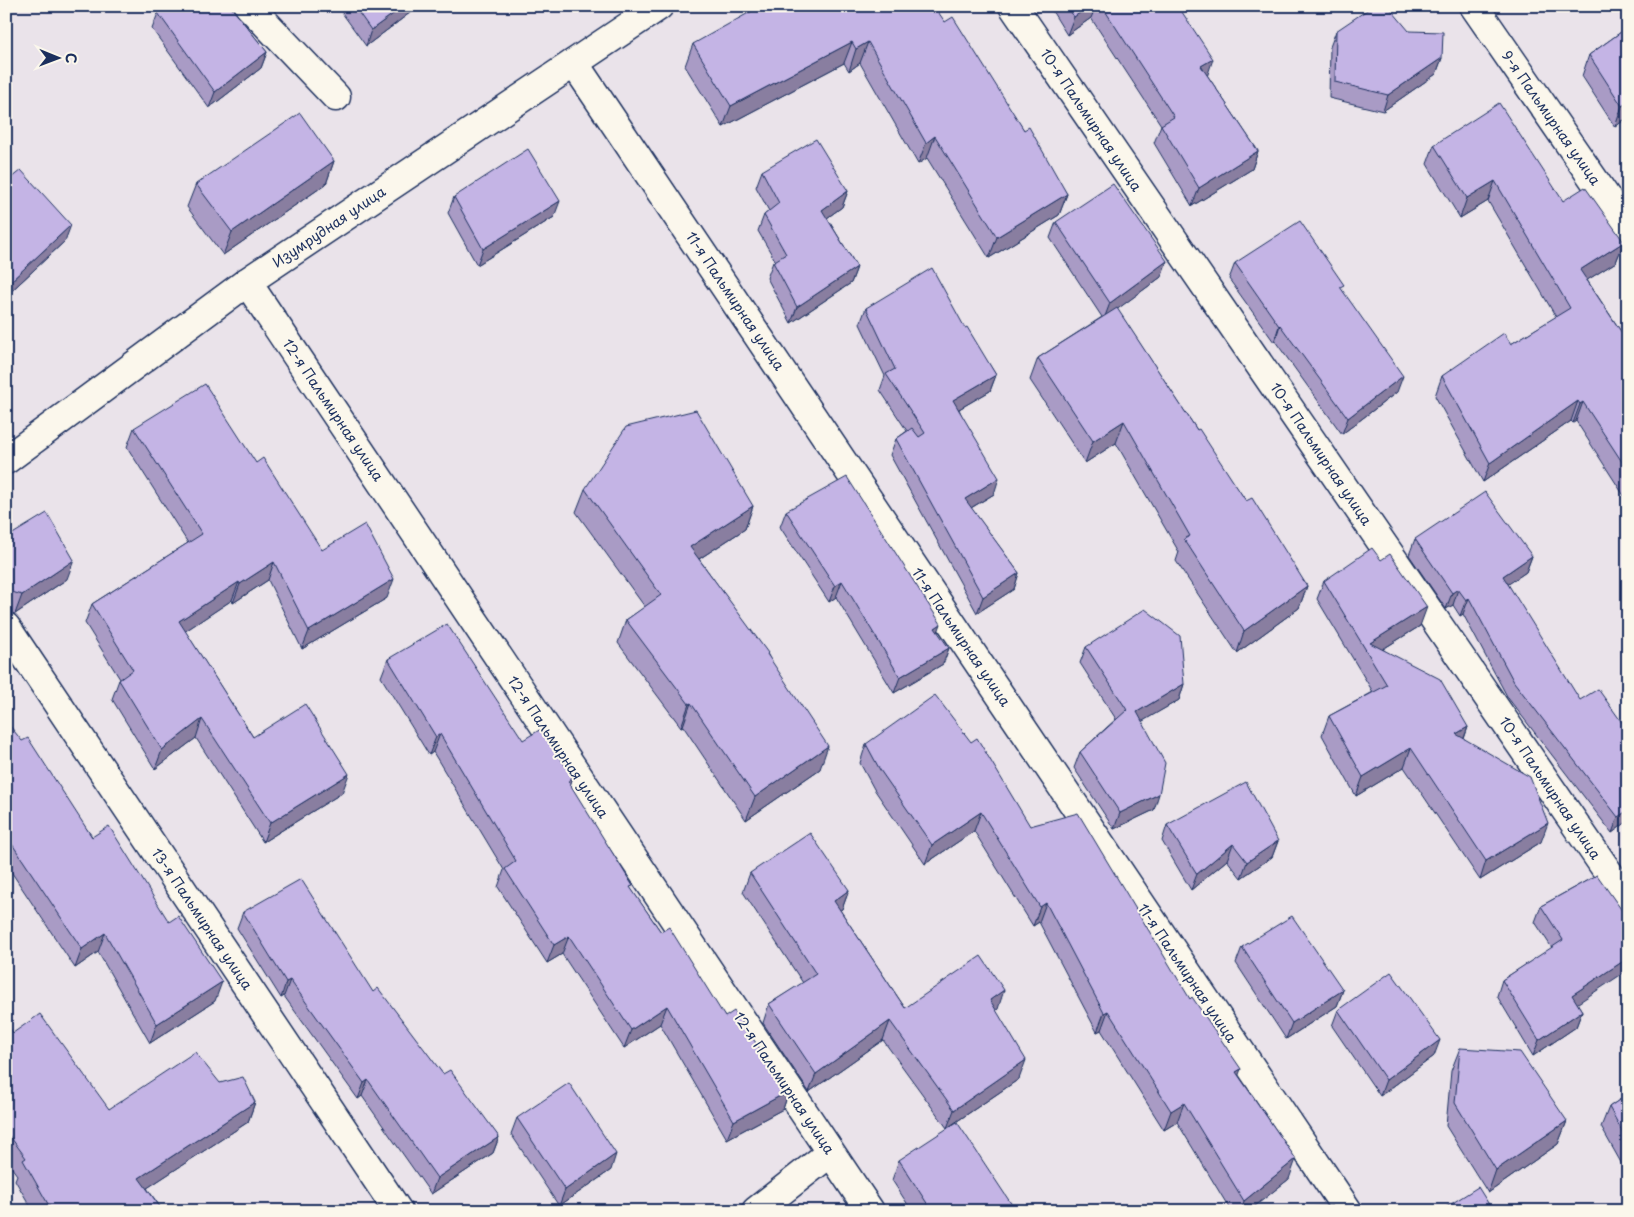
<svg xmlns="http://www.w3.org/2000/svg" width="1634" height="1217" font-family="'Playpen Sans',sans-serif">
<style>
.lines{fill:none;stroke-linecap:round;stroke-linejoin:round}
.minor-casing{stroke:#1b2f5e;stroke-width:31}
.minor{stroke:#fbf7ec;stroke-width:28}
.wall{fill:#a99bc5;stroke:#1b2f5e}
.shaded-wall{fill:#897ea0;stroke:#1b2f5e}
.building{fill:#c4b4e5;stroke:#1b2f5e}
.labels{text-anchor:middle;stroke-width:4;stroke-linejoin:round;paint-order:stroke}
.street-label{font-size:14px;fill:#1b2f5e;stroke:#fbf7ec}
</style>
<rect width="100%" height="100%" fill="#eae3ea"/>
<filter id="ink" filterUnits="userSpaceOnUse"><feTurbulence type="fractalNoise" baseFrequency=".02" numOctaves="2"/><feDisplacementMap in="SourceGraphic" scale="10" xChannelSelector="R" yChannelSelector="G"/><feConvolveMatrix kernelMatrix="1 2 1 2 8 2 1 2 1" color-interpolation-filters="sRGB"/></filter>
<g filter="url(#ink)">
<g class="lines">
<!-- minor casing -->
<g class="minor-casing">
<g id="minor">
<path d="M249,6l87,91"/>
<path d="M1013,6l615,895"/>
<path d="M1474,6l154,223"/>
<path d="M574,63l774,1148"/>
<path d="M247,282l623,929"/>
<path d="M6,460l241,-178 412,-276"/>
<path d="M6,627l392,584"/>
<path d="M756,1211l74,-58"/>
</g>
</g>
<!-- minor -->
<use href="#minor" class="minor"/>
</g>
<!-- wall -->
<g class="wall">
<path d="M155,6h75l37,46 -6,16 -52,40 -57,-79 6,-16 2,-2z"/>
<path d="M337,6h82l-53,40z"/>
<path d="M1049,6h129l29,69 51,76 -6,18 -60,37 -38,-63 7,-18 -70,-107 -24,17z"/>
<path d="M945,22l79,108 43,64 -8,21 -70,43 -62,-100 -9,6 -58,-101 -11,8 -5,-8 -121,64 -38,-61 8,-22z"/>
<path d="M1628,27v90l-13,10 -33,-51 7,-21z"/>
<path d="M1336,31h73l33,27 -6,16 -53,37 -54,-13 1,-51z"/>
<path d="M1434,145l129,56 61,41 -8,20 -29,18 41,62v160l-52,-81 -3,2 -2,-2 -88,61 -48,-86 7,-20 69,-32 45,-27 -68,-116 -28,17 -33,-54z"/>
<path d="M334,161l-8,23 -103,71 -36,-48 9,-23z"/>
<path d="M762,171l86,20 -6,16 -15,11 30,49 -6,16 -60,40 -24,-45 6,-16 2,-2 -17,-29 6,-16 5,-4 -13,-24z"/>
<path d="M6,182l59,59 -59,55z"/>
<path d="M454,197l100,20 -77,48 -29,-52z"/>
<path d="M1056,222l105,55 -44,32 80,121 49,71 61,85 -8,22 -62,45 -61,-92 3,-9 -63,-109 -31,20 -55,-83 8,-22 64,-41 -52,-79z"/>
<path d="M1235,263l107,27 55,102 -55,42 -67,-93 -1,1 -45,-63z"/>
<path d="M866,308l99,20 31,47 -6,16 -31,18 35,85 -23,14 48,65 -5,16 -37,24 -87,-158 6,-16 11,-8 -27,-41 5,-14 -25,-52z"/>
<path d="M134,428l122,35 66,87 65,48 -85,51 -34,-69 -35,23 -1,-3 -47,31 68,106 89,56 -79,49 -67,-104 -41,31 -43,-70 7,-19 1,-1 -35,-56 7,-19 96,-61 -61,-96z"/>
<path d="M585,489l168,17 -8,23 -46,30 69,96 52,114 -74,51 -63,-94 -2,1 -63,-84 8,-23 19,-13 -69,-95z"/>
<path d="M786,511l163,137 -6,16 -49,29 -58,-96 -7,5 -49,-75z"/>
<path d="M6,538l61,41 -52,35 -9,-2z"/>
<path d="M1415,539l117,17 -6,16 -18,12 120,237 -16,12 -104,-135 -45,-84 -3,2 -7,-11 -7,4 -37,-54z"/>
<path d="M1381,560l39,66 -37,23 85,78 -4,12 77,103 -61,38 -76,-113 -48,29 -34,-61 7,-19 44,-24 -56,-93 7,-18z"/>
<path d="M1086,647l98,37 -5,16 -37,21 12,89 -40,19 -40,-61 6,-16 36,-33 -36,-56z"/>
<path d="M388,659l135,81 50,37 -3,8 61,104 30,43 64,85 64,74 -6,18 -56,30 -67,-115 -36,24 -62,-94 -15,9 -49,-76 6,-17 -71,-118 -4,3 -48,-78z"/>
<path d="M6,721l209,280 -65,42 -52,-91 -23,16 -69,-104z"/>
<path d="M866,744l164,82 160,173 49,77 50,103 -40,31 86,1h-104l-54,-89 -13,8 -63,-100 -4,2 -58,-110 -6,4 -59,-95 -49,33 -51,-75 -14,-26z"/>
<path d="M1167,825l111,16 -6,16 -31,21 -14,-18 -36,30 -29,-49z"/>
<path d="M750,873l99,17 -7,19 -2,1 65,98 93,1 -2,1 23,69 -72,49 -64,-88 -74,52 -46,-69 6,-19 34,-21 -60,-91z"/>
<path d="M1597,875l-20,128 5,8 -6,16 -43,29 -36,-60 5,-16 50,-32 -17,-26 6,-16z"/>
<path d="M243,912l130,80 70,82 56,63 -6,16 -62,41 -69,-98 -4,3 -74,-103 -3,2 -44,-70z"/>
<path d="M1242,947l101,43 -6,16 -51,33 -50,-76z"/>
<path d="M1338,1010l96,46 -54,40 -48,-70z"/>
<path d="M6,1022l7,11 96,76 111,-26 35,19 -7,20 -101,66 16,23h-130l-18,-31 2,-5 -11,-15z"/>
<path d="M1460,1048l107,73 -9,23 -70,49 -42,-67 5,-55z"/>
<path d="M1628,1094v81l-27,-48 8,-20z"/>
<path d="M517,1118l94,52 -52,36 -48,-72z"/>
<path d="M899,1160l117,51h-104l-20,-31z"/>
</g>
<!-- shaded-wall -->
<g class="shaded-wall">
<path d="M404,6h15l-53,40 5,-16z"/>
<path d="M1089,6h7l-5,12 -24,17 7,-18z"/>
<path d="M852,42l-8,21 -121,64 8,-21z"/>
<path d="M868,42l-8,21 -11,8 7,-22z"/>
<path d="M267,52l-6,16 -52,40 6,-16z"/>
<path d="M1442,58l-6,16 -53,37 5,-16z"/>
<path d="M1213,59l-6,18 -6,-11z"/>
<path d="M1628,102v15l-13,10 7,-21z"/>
<path d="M935,136l-8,22 -9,6 8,-21z"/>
<path d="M1258,151l-6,18 -60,37 7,-18z"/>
<path d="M334,161l-8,23 -103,71 9,-23z"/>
<path d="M1495,181l-7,20 -28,17 7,-20z"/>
<path d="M848,191l-6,16 -26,19 6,-16z"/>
<path d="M1067,194l-8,21 -70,43 8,-21z"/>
<path d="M560,201l-6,16 -77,48 6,-16z"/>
<path d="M71,225l-6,16 -59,55 5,-15z"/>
<path d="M1624,242l-8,20 -43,27 7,-19z"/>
<path d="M1167,261l-6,16 -57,42 6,-16z"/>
<path d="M857,267l-6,16 -60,40 6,-16z"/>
<path d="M1280,325l-5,16 -1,1 5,-16z"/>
<path d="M996,375l-6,16 -43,25 6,-16z"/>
<path d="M1403,376l-6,16 -55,42 6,-16z"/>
<path d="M1578,401l-7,20 -88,61 7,-19z"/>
<path d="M1583,402l-7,19 -3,2 7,-19z"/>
<path d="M1124,421l-8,22 -31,20 8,-22z"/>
<path d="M999,478l-5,16 -35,21 6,-16z"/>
<path d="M753,506l-8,23 -63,41 8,-23z"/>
<path d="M1532,556l-6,16 -29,20 6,-16z"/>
<path d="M74,560l-7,19 -52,35 7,-19z"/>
<path d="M274,562l-6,18 -35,23 7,-19z"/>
<path d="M1019,573l-5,16 -37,24 6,-16z"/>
<path d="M394,579l-7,19 -85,51 7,-18z"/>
<path d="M842,581l-6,16 -7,5 6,-16z"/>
<path d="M239,582l-7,18 -60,40 7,-19z"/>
<path d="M1307,586l-8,22 -62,45 7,-22z"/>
<path d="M1458,589l-5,16 -7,4 6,-16z"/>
<path d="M12,592l-6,17v-15z"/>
<path d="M1469,598l-6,16 -3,2 6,-16z"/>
<path d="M1427,607l-7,19 -50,31v-14z"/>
<path d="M941,624l-6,16v-12z"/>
<path d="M949,648l-6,16 -49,29 6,-16z"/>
<path d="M1184,684l-5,16 -48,28 6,-16z"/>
<path d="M691,703l-8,23 -2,1 8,-23z"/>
<path d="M202,719l-6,19 -41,31 7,-19z"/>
<path d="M1468,727l-7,19 -5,-12z"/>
<path d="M440,734l-7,18 -4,3 7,-18z"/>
<path d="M828,746l-8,23 -74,51 9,-23z"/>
<path d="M1411,748l-7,19 -48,29 7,-19z"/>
<path d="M349,774l-7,19 -79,49 7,-19z"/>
<path d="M573,777l-6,18 1,-14z"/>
<path d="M1159,794l-5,16 -40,19 6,-16z"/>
<path d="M1628,810v11l-16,12 6,-16z"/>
<path d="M981,812l-7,19 -49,33 7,-19z"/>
<path d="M1548,823l-7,19 -61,38 6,-19z"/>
<path d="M1278,841l-6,16 -31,21 6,-16z"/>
<path d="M1233,844l-6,16 -36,30 6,-16z"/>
<path d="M849,890l-7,19 -15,11 7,-19z"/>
<path d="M1046,903l-7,19 -6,4 7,-19z"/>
<path d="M105,933l-7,19 -23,16 7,-19z"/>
<path d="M569,936l-7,18 -15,9 7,-18z"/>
<path d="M1628,958v12l-62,41 6,-16z"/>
<path d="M290,980l-6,16 -3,2 5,-16z"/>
<path d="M222,982l-7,19 -65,42 7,-19z"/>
<path d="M1004,990l-6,19 -14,10 6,-19z"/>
<path d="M1343,990l-6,16 -51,33 6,-16z"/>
<path d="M667,1006l-7,18 -36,24 7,-18z"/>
<path d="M1108,1011l-7,19 -4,2 7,-19z"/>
<path d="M1582,1011l-6,16 -43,29 6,-16z"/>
<path d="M890,1021l-7,19 -74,52 7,-18z"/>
<path d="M1440,1040l-6,16 -54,40 6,-16z"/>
<path d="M1026,1060l-7,19 -72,49 7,-18z"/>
<path d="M1241,1069l-7,19 2,-16z"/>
<path d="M368,1080l-6,16 -4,3 6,-16z"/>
<path d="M789,1091l-6,18 -56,30 7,-18z"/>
<path d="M255,1102l-7,20 -116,76 7,-20z"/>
<path d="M1184,1103l-7,19 -13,8 7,-19z"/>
<path d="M1567,1121l-9,23 -70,49 8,-23z"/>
<path d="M499,1137l-6,16 -62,41 6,-16z"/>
<path d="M616,1154l-5,16 -52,36 6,-16z"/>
<path d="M1296,1159l-7,20 -40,32h-8l3,-10z"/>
</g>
<!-- building -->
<g class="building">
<path d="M165,6h65l37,46 -52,40 -57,-79z"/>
<path d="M354,6h50l-33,24z"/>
<path d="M761,6h173l11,16 8,-5 71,113 5,-3 38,67 -70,43 -62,-101 -9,7 -58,-101 -12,7 -4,-7 -121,64 -38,-62z"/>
<path d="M1067,6h22l-15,11z"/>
<path d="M1102,6h76l35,53 -12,7 57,85 -59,37 -38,-63 13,-8z"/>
<path d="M1373,6h15l21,25 34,1 -1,26 -54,37 -53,-13 1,-51z"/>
<path d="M1628,27v75l-6,4 -33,-51z"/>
<path d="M1499,103l64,98 22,-14 39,55 -44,28 48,72v129l-45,-69 -3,2 -2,-3 -88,62 -48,-87 62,-43 7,11 59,-36 -75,-127 -28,17 -33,-53z"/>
<path d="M300,113l34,48 -102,71 -36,-48z"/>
<path d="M816,139l32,52 -26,19 35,57 -60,40 -24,-45 13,-8 -22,-39 15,-12 -17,-32z"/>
<path d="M528,149l32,52 -77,48 -29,-52z"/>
<path d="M21,170l50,55 -60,56 -5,-5v-94z"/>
<path d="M1113,184l54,77 -57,42 -54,-81z"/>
<path d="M1300,221l44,64 -4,2 63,89 -55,42 -68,-93 -1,1 -44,-63z"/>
<path d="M932,268l33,60 2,-1 29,48 -43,25 46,78 -34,21 54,74 -36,24 -87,-158 16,-11 7,9 6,-4 -39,-59 9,-5 -29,-61z"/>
<path d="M1117,308l80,122 2,-1 47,72 6,-3 55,88 -63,45 -60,-92 6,-3 -66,-115 -31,20 -55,-83z"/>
<path d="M205,384l51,79 7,-5 59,92 43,-26 29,55 -85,52 -35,-69 -34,22 -1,-2 -60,39 74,116 52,-33 44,70 -79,49 -68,-104 -40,31 -43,-70 14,-10 -41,-66 110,-70 -68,-106z"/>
<path d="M696,410l57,96 -63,41 78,106 -1,1 61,92 -73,51 -64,-94 -2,1 -63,-84 35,-25 -76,-106 41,-62z"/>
<path d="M847,477l94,147 -6,4 14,20 -49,29 -58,-96 -7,5 -49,-75z"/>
<path d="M1485,492l47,64 -29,20 77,124 18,-11 30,42v79l-10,7 -104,-135 -45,-84 -3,2 -8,-11 -6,4 -37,-54z"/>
<path d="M47,513l27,47 -52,35 -10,-3 -6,2v-56z"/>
<path d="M1372,548l9,12 9,-6 37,53 -57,36 70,36 28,48 -12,7 74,43 18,46 -62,38 -75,-113 -48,29 -34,-61 58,-31 -63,-104z"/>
<path d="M1145,609l35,27 4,48 -47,28 28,51 -6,31 -39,19 -40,-61 47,-42 -41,-63z"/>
<path d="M447,624l76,116 18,-11 32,48 -5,4 65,105 -3,1 31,45 8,-5 56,90 9,-6 55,80 -55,30 -67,-115 -36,24 -62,-94 -15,9 -49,-76 11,-8 -76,-127 -4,3 -48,-78z"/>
<path d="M935,695l36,47 6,-4 53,88 48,-13 112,186 2,-2 49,72 -5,3 60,87 -52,42 -60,-98 -13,8 -63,-100 -4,2 -58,-110 -6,4 -59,-95 -49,33 -52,-75 -14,-26z"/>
<path d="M6,721l16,20 6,-3 64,99 17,-11 60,96 9,-6 44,66 -65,42 -52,-91 -23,16 -76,-114z"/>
<path d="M1246,782l32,59 -31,21 -14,-18 -36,30 -30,-49z"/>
<path d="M810,833l39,57 -15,11 71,107 76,-52 23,34 -14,10 36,60 -72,50 -64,-89 -74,53 -47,-70 47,-30 -66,-101z"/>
<path d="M1597,875l31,44v39l-56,37 10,16 -43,29 -37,-60 61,-40 -22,-34z"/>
<path d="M301,879l72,113 5,-4 65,86 7,-4 49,67 -62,41 -69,-98 -4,3 -74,-103 -4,2 -43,-70z"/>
<path d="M1292,916l51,74 -51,33 -50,-76z"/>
<path d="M1391,972l49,68 -54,40 -48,-70z"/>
<path d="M40,1014l69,95 86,-57 25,31 23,-6 12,25 -116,76 24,33h-111l-29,-51 3,-2 -20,-27v-109l7,11z"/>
<path d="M1460,1048l60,4 47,69 -71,49 -41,-67z"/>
<path d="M569,1083l47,71 -51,36 -48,-72z"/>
<path d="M1628,1094v48l-19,-35z"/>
<path d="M957,1122l59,89h-84l-33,-51z"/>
<path d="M1478,1187l15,24h-53z"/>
<path d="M1332,1206l3,5h-88z"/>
</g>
</g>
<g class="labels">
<!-- street labels -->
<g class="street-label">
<text transform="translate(1551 118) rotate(55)" y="5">9-я Пальмирная улица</text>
<text transform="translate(1091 120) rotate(56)" y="5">10-я Пальмирная улица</text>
<text transform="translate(329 227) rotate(-34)" y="5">Изумрудная улица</text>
<text transform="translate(735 301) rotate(56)" y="5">11-я Пальмирная улица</text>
<text transform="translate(333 410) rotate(56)" y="5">12-я Пальмирная улица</text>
<text transform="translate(1321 454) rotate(56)" y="5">10-я Пальмирная улица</text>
<text transform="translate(961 637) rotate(56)" y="5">11-я Пальмирная улица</text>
<text transform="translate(558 747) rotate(56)" y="5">12-я Пальмирная улица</text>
<text transform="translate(1550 788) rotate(56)" y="5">10-я Пальмирная улица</text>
<text transform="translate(202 919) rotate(56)" y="5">13-я Пальмирная улица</text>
<text transform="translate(1187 973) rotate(56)" y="5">11-я Пальмирная улица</text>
<text transform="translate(784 1083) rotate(56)" y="5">12-я Пальмирная улица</text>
</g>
</g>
<!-- margin -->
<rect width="1634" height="1217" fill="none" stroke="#fbf7ec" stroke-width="25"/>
<rect x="12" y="12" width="1609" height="1192" fill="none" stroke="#1b2f5e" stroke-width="2" filter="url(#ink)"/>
<!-- north arrow -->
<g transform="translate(58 58) rotate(91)" stroke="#fbf7ec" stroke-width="4" paint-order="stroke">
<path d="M0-4L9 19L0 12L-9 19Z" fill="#1b2f5e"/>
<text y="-8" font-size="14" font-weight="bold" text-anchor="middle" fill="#1b2f5e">С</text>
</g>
</svg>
